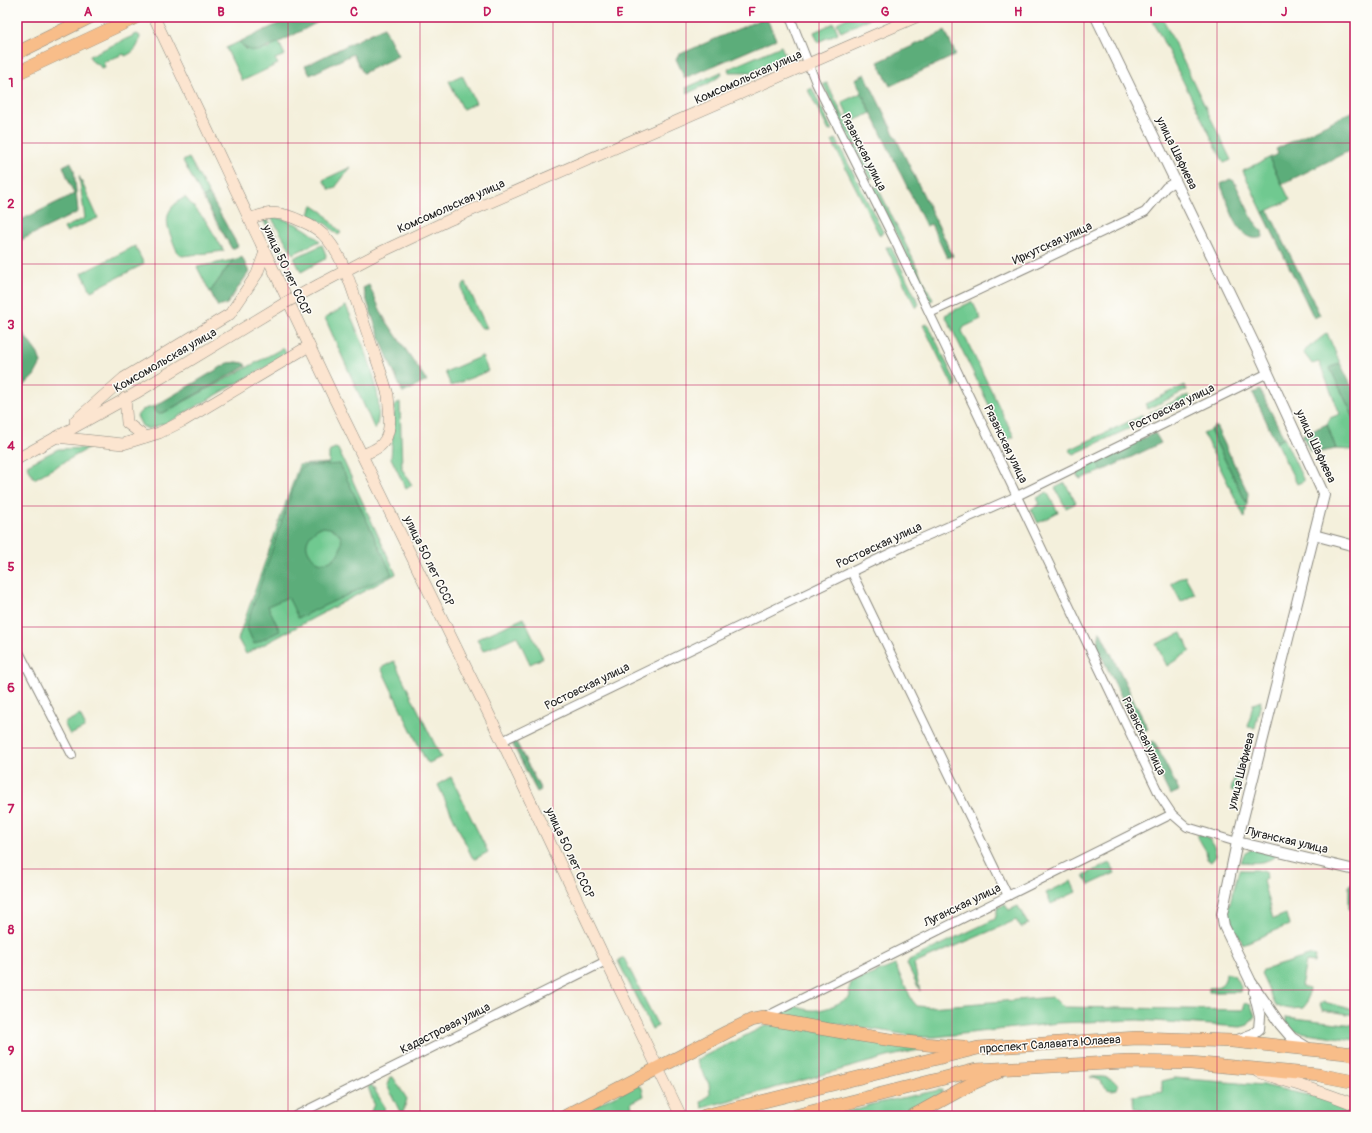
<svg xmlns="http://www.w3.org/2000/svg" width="1372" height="1133" font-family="Pangolin,sans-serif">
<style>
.green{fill:#70c990;stroke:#467256}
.forest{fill:#5cad7a;stroke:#3c644b;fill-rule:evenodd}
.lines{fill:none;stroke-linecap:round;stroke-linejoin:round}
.minor-casing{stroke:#88867c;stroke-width:10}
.tertiary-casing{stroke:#88867c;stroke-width:12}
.secondary-casing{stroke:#88867c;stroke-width:12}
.primary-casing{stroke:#88867c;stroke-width:14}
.minor{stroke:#fff;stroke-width:8}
.tertiary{stroke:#fff;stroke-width:10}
.secondary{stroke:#fce5d0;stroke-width:11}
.primary{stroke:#f8bd89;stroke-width:13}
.secondary-bridge-casing{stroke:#88867c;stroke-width:12;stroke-linecap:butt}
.secondary-bridge{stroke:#fce5d0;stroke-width:11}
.grid{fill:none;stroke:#c2185b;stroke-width:1;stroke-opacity:0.55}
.labels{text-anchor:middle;stroke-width:3;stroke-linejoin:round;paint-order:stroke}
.street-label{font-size:12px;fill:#1c1c1c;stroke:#fdfcf7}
.neatline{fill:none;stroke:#c2185b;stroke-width:1.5}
.grid-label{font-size:13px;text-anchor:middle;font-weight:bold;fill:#c2185b}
</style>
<rect width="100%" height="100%" fill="#fdfcf7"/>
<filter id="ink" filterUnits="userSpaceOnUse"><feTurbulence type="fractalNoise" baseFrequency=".025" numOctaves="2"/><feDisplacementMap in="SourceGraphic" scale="8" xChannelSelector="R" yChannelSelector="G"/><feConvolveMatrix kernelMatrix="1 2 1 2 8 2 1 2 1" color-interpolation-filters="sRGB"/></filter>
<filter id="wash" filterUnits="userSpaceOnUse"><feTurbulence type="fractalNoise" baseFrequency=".012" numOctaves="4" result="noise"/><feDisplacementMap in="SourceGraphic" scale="16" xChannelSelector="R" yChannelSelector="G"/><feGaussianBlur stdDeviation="0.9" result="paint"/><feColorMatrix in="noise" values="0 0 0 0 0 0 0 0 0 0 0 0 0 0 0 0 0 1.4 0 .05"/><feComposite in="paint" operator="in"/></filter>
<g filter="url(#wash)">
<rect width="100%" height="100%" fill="#f4f0dc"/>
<!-- green -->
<g class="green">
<path d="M849,17h24l-32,15 -4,-9z"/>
<path d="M1162,17l69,143 -7,3 -71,-142z"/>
<path d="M834,23l4,10 -20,9 -4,-10z"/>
<path d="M137,34l3,2c-1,10 -5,16 -15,20l-1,-2 -21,8 2,5 -4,1 -2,-3 -6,-3 -4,-6z"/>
<path d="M278,41l7,14 -10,4 3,5 -36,17 -16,-33 13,-6 7,7h23z"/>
<path d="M781,46l5,11 -34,15h-23l-1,-3z"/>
<path d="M721,72l1,3 -16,10 -18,8 -2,-5z"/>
<path d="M462,75l14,28 -13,6 -14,-28z"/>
<path d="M827,83l47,94 -4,2 -47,-95z"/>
<path d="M812,88l20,42 -3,1 -21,-41z"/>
<path d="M861,93l10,20 -20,9 -9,-20z"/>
<path d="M836,139l47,93 -3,4 -48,-95z"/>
<path d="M189,158l20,36 -6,4 -20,-37z"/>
<path d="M1269,158l21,42 -27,13 -20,-42z"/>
<path d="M351,167l-17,22h-5l-6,-9z"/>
<path d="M79,176l19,42 -32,14 -2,-4 21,-10z"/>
<path d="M877,186l56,114 -3,1 -57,-113z"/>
<path d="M185,197l21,24 18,30 -42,5c-6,-4 -7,-10 -10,-17 -8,-20 -7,-30 13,-42z"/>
<path d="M312,205l11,7 18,21 -3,2 -12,-11 -17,-9z"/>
<path d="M271,217c19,2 36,11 49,24l-27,13z"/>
<path d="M322,245l4,10 -1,4 -24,13 -7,-14z"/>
<path d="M135,246l9,18 -53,27 -9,-18z"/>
<path d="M886,247h5l28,57 -3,4z"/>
<path d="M233,260l-23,32 -13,-25z"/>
<path d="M466,283l21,45h-5c-11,-7 -21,-29 -20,-42z"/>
<path d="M971,302l2,1 8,16 -17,8 -2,4 52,106 -8,3 -61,-125z"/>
<path d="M346,306c14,30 43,92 29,124l-50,-112z"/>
<path d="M928,324l29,61 -3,3 -31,-63z"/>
<path d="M1327,333l13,30 -10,5 25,52v33l-2,-3 -17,-1 -9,-25 3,-6 10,-4 -21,-52 -7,2 -9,-12z"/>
<path d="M283,348l4,7 -118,67 -21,7 -6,-3 -5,-10 5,-6 13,-4 -1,4 9,3z"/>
<path d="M482,356l6,15 -37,15 -6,-14z"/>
<path d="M1185,385l2,5 -39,19 -3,-5z"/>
<path d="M1188,395l2,4 -2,2 -34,17 -5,-5z"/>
<path d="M400,402l2,67 10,16 -6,4 -15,-31 4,-54z"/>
<path d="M1143,415v7l-69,32 -5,-4z"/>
<path d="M1210,430l37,74 -2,14 -42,-85z"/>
<path d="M1284,438l20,43 -7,3 -21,-42z"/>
<path d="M89,448l-55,31 -7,-14 31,-16z"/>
<path d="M335,448l3,1 58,125 -150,80 -8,-15 61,-174 30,-2v-10l2,-3z"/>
<path d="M1097,461l5,10 -22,8 -3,-3 2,-7z"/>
<path d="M1065,483l11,20 -10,5 -11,-20z"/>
<path d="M1047,492l11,20 -20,11 -7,-14 9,-5 -3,-6z"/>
<path d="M1185,576l10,18 -14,8 -10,-19z"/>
<path d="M524,618l19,40 -13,6 -13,-28 -34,15 -6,-12z"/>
<path d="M1182,633l8,18 -23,15 -11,-22z"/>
<path d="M394,661l47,96 -12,6 -3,-2 -45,-93z"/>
<path d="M1261,701l-6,27 -7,-1 5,-23z"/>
<path d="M80,715l5,10 -1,3 -14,7 -6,-12z"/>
<path d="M1238,763l6,2 -6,24 -2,3 -5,-2z"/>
<path d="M451,777l37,75 -13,7 -3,-2 -34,-72 2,-2z"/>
<path d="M1200,834c11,3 15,12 16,22l-5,6 -4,-3 -1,-8 -9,-15z"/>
<path d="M1252,849l25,6c-11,9 -22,8 -36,7l3,-8z"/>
<path d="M1110,863l5,10 -26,12 -5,-10z"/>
<path d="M1239,870h18l9,2 1,7 -4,2 10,38 13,-5 3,11 -46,19 -16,-30z"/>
<path d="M1071,881l5,11 -25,12 -5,-11z"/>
<path d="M1005,905l4,5 9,-4 10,18 -7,4 -5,-8 -102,44 6,27 -13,-27 2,-4 86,-41 3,-12z"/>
<path d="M1312,955l3,1 -1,7 -8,-1 -5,24 8,3 -2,14 -4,5 -13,1 -14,-3 -15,-32 2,-4z"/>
<path d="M624,958l34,68 -6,3 -34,-68z"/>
<path d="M895,965l17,35 5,6 13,1 123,-10 10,10 180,3 2,-7 6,2 4,11 -7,9 -7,2 -103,-7 -80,3 -123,14h-14l-144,-23 18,-8c23,9 35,2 55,-9l-1,-8 2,-6z"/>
<path d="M1226,973l8,2 7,12 -1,5h-31v-4c10,0 17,-4 17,-15z"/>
<path d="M1324,1002l31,8v5l-33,-5 -2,-6z"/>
<path d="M1286,1017l69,8v15l-62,-9 -6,-5z"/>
<path d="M778,1024l149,24 -40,9 -185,51 -1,-6 9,-8 -1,-10 -13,-24 69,-34z"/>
<path d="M390,1077h3l14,22 -5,17 -15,-31z"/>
<path d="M1090,1077c11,0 22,-2 28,9l-1,3c-11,3 -11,-2 -17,-8 -2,-2 -7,-3 -10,-4z"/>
<path d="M1175,1078l88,7 66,15 26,11v5h-174l-47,-8 -2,-12 30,-4v-11z"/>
<path d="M371,1084l14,23 -3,9h-13l5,-12 -6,-17z"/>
<path d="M637,1085l5,3 2,8 -13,6 2,14h-60z"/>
<path d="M939,1090h3v3l-44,23h-64l39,-12z"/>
</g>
<!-- forest -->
<g class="forest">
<path d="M293,17h35c-13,6 -63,35 -73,34 -7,0 -11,-4 -16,-9z"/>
<path d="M766,17l10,22 -91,39 -9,-19 2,-4z"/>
<path d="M384,27l14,29 -35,17 -10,-19 -43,21 -5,-9z"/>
<path d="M945,31l11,24 -66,31 -12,-24z"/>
<path d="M865,74l88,182 -6,2 -16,-34 -5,2 -71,-147z"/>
<path d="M1355,110v38l-73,36 -13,-26 9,-4 -2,-5z"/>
<path d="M71,162l3,8 4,42 -61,30v-20l57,-28 -11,-28z"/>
<path d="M1230,179l4,2 19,39 9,11 1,6c-25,9 -33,-31 -41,-49l-1,-4z"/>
<path d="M209,194l29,52 -6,3 -29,-51z"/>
<path d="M1268,210l52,105 -6,3 -51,-105z"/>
<path d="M267,218l20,38 -4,2 -20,-38z"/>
<path d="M242,257l7,15 -22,32 -9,3 -8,-15 23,-32z"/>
<path d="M369,285l14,31 44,65 -24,12c-16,-35 -29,-69 -40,-105z"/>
<path d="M17,330l5,2 16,22 3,9 -7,13 -17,16z"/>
<path d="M237,362l7,1 2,3 -83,47h-7l-2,-3 1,-4 73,-43z"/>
<path d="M1340,363l15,30v27l-25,-52z"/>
<path d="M1260,390l24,48 -8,4 -23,-49z"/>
<path d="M1327,424l9,25 -21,4 -5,-2 -8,-16z"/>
<path d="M1216,426l32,67 -1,11 -37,-74z"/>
<path d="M1155,433l6,10 -59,28 -5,-10z"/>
<path d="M340,464l52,110 -94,44 -10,-21 -20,9 12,25 -26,13 -8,-18 54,-158c7,-3 30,-3 40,-4zM321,527c43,1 8,57 -11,27 -8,-11 0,-22 11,-27z"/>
<path d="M1100,631l48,98 -9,4 -42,-86z"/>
<path d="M515,740l26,50 -4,2 -25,-49z"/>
<path d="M1154,741l25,50 -9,4 -25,-50z"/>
<path d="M1354,882l1,1v35l-6,-10v-23z"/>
</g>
</g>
<g filter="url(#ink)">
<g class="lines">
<!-- minor casing -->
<g class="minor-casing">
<g id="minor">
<path d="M790,17l26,66 79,158 265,555 12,18 15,13 50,15"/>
<path d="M930,313l215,-101 21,-25 10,-6"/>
<path d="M851,571l157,325"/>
<path d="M17,648l55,107"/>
<path d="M502,741l411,-199 104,-46 251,-123"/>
<path d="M763,1018l409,-204"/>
<path d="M295,1116l311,-155"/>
</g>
</g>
<!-- tertiary casing -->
<g class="tertiary-casing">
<g id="tertiary">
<path d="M1096,17l165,341 63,137 -87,347 -15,72 2,12 27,56 29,42 12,14 16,10"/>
<path d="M1314,535l41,11"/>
<path d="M1237,842l118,28"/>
<path d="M1235,1041l18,-7 6,-5 1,-12 -6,-25"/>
</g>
</g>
<!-- secondary casing -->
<g class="secondary-casing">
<g id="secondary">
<path d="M154,17l179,379 169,345 104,220 75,155"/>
<path d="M249,219c21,-8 31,-8 52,2 10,4 20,10 27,19 18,22 25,54 35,80 8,25 18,50 25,75 1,15 5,37 -6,49 -4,5 -13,8 -19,11"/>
<path d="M320,284l61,-32 66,-31 469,-204"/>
<path d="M125,398l2,25 18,14"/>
<path d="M75,421l49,-43 106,-64 27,-40 8,-22"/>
<path d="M56,437l67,7 36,-11 24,-12 126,-75"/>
<path d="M17,459l119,-66 149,-90"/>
<path d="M1259,1072c32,12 65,19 96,33"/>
</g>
</g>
<!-- primary casing -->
<g class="primary-casing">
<g id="primary">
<path d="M17,53l73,-36"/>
<path d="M17,73l119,-56"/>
<path d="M566,1116l161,-84 25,-12 10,-2c67,11 135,26 202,29"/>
<path d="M704,1116l274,-68 159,-10 95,3 123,13"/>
<path d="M795,1116l181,-46 151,-8 64,1 128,12 36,7"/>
<path d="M913,1116l58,-32 27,-12"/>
</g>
</g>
<!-- minor -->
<use href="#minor" class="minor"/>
<!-- tertiary -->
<use href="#tertiary" class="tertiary"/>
<!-- secondary -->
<use href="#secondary" class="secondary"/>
<!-- primary -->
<use href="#primary" class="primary"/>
<!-- secondary-bridge casing -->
<g class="secondary-bridge-casing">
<path id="secondary-bridge" d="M285,303l35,-19"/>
</g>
<!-- secondary-bridge -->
<use href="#secondary-bridge" class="secondary-bridge"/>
</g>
</g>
<!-- grid -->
<path class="grid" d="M155,17v1099M288,17v1099M420,17v1099M553,17v1099M686,17v1099M819,17v1099M952,17v1099M1084,17v1099M1217,17v1099M17,143h1338M17,264h1338M17,385h1338M17,506h1338M17,627h1338M17,748h1338M17,869h1338M17,990h1338"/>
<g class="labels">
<!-- street labels -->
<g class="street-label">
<text transform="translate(748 77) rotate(-24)" y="4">Комсомольская улица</text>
<text transform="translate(864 152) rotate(63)" y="4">Рязанская улица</text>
<text transform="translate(1177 153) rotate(64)" y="4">улица Шафиева</text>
<text transform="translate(451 206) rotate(-24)" y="4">Комсомольская улица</text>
<text transform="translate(1052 243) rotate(-25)" y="4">Иркутская улица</text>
<text transform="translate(287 270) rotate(65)" y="4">улица 50 лет СССР</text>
<text transform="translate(165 360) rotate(-30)" y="4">Комсомольская улица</text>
<text transform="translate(1172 407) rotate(-26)" y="4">Ростовская улица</text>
<text transform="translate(1006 444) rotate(64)" y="4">Рязанская улица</text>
<text transform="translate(1316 446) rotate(65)" y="4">улица Шафиева</text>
<text transform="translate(879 545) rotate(-25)" y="4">Ростовская улица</text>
<text transform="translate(429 561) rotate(64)" y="4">улица 50 лет СССР</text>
<text transform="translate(587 686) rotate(-26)" y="4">Ростовская улица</text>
<text transform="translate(1144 736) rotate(64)" y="4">Рязанская улица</text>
<text transform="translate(1241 771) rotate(-76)" y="4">улица Шафиева</text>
<text transform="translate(1287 840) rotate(13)" y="4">Луганская улица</text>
<text transform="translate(570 853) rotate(65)" y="4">улица 50 лет СССР</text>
<text transform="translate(962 905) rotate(-26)" y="4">Луганская улица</text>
<text transform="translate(445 1028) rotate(-27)" y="4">Кадастровая улица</text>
<text transform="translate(1050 1044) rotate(-4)" y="4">проспект Салавата Юлаева</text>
</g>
</g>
<!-- margin -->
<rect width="1372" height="1133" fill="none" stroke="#fdfcf7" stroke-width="44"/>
<rect x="22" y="22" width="1328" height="1089" class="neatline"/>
<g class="grid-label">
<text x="88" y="16">A</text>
<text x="221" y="16">B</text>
<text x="354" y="16">C</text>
<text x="487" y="16">D</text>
<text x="620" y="16">E</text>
<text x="752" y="16">F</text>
<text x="885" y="16">G</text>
<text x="1018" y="16">H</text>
<text x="1151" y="16">I</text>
<text x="1284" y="16">J</text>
<text x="11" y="87">1</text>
<text x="11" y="208">2</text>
<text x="11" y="329">3</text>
<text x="11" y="450">4</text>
<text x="11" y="571">5</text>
<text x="11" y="692">6</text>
<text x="11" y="813">7</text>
<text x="11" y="934">8</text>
<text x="11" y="1055">9</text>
</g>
</svg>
